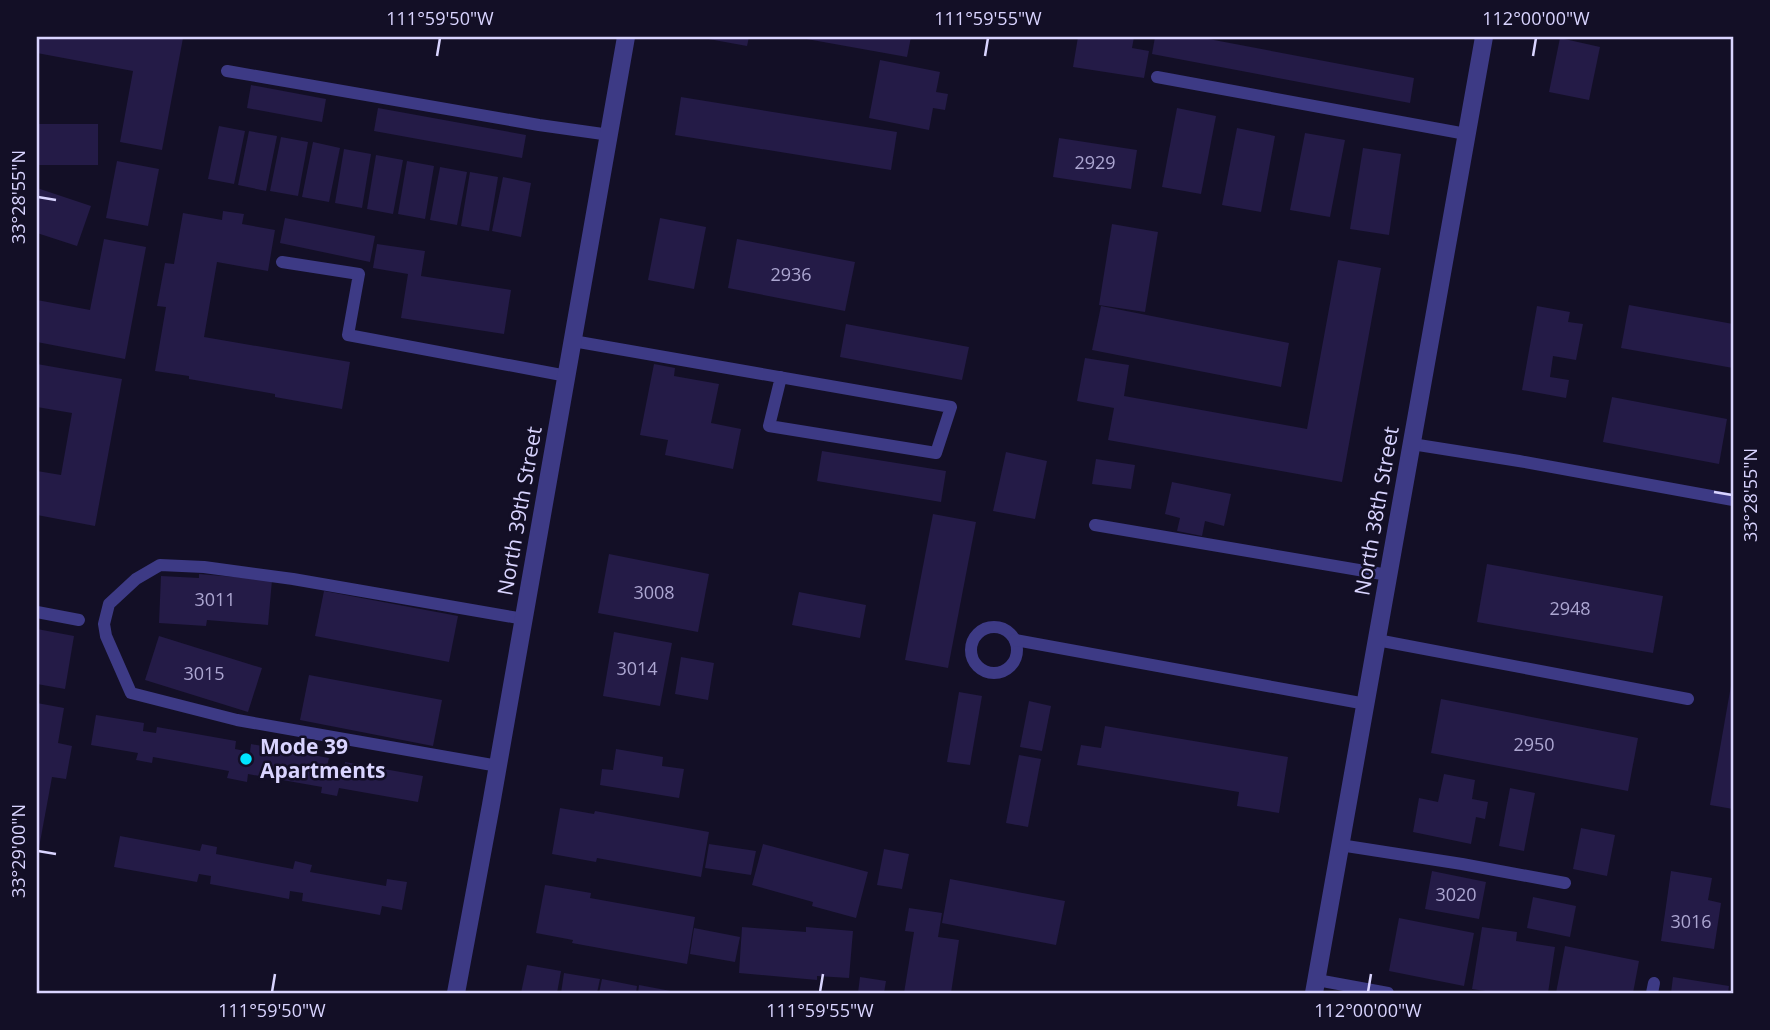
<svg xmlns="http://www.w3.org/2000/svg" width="1770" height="1030" font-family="'Open Sans',sans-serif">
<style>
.building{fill:#241b47}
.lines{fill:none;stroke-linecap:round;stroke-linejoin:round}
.service{stroke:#3d3a85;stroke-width:12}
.minor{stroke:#3d3a85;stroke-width:18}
.ticks{fill:none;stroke:#d9d4ff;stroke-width:2.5}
.poi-dot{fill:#00e5ff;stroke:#130f26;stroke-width:2.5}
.labels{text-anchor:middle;stroke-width:5;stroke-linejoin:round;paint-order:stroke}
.number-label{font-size:18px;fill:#aca6d1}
.street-label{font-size:21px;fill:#d9d4ff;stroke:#130f26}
.poi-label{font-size:21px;font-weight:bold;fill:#d9d4ff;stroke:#130f26;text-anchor:start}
.neatline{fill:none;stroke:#d9d4ff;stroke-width:2.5}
.ticks-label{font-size:18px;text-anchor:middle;fill:#d9d4ff}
</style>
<rect width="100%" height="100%" fill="#130f26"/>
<!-- building -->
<g class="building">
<path d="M37,37l146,1 -21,112 -42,-8 13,-71 -96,-18z"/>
<path d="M703,37h46l-2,9 -44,-8z"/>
<path d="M801,37h110l-4,20 -106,-19z"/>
<path d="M1078,37h56l-2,11 17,3 -5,27 -71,-11z"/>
<path d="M1155,37h43l216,41 -4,25 -258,-49z"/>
<path d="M1560,38l40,9 -11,53 -40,-8z"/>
<path d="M880,60l60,12 -4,20 12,2 -3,16 -12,-2 -4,22 -60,-12z"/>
<path d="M251,85l75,14 -4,23 -75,-14z"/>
<path d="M681,97l216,35 -6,38 -216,-35z"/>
<path d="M378,108l148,27 -4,23 -148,-27z"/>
<path d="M1177,108l39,8 -15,78 -39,-7z"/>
<rect x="37" y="124" width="61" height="41"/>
<path d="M219,126l26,5 -11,53 -26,-5z"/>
<path d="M1237,128l38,8 -14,76 -39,-7z"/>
<path d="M249,131l28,5 -11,55 -28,-6z"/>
<path d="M1305,133l40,7 -15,77 -40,-7z"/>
<path d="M281,137l27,5 -10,54 -28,-5z"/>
<path d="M1059,138l78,12 -6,39 -78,-12z"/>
<path d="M313,142l27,6 -11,54 -27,-5z"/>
<path d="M1363,148l38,6 -12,81 -39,-6z"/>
<path d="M344,149l27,5 -9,54 -27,-5z"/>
<path d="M376,155l27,5 -10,54 -26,-5z"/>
<path d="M117,161l42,8 -11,57 -42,-8z"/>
<path d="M407,161l27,5 -9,53 -27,-5z"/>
<path d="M440,167l27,5 -10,53 -27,-5z"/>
<path d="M470,172l28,5 -9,54 -28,-5z"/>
<path d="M503,177l28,6 -10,54 -29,-6z"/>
<path d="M37,188l54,18 -14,40 -40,-13z"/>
<path d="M223,211l21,3 -2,10 33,6 -7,41 -51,-9 -13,75 146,25 -8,47 -67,-12v-3l-86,-15v-3l-34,-5 11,-64 -9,-1 8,-43 9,1 9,-51 39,7z"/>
<path d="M285,218l90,18 -5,26 -90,-19z"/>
<path d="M660,218l46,9 -12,62 -46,-9z"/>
<path d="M1112,224l46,8 -13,80 -46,-7z"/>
<path d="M104,239l42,8 -21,112 -88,-17v-42l53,10z"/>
<path d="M737,239l118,23 -10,49 -117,-23z"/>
<path d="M377,244l48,7 -4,25 90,14 -7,44 -103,-16 7,-44 -35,-6z"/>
<path d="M1338,260l43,8 -39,214 -234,-42 6,-32 -37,-7 8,-43 44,7 -5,31 183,33z"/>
<path d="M1629,305l104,19v44l-112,-20z"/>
<path d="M1101,306l188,37 -8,44 -189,-37z"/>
<path d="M1537,306l33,6 -2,10 15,2 -7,36 -23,-4 -3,21 19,3 -3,18 -44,-8z"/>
<path d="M846,324l123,23 -7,33 -122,-23z"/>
<path d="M37,364l85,15 -27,147 -58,-11v-44l24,4 11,-62 -35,-6z"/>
<path d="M654,364l21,4 -1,8 45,8 -8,39 30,6 -8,40 -68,-14 3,-15 -28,-5z"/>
<path d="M1612,397l115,22 -8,45 -116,-22z"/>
<path d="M822,451l124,20 -5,31 -124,-21z"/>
<path d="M1006,452l41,9 -12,58 -42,-8z"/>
<path d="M1096,459l39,6 -4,24 -39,-5z"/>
<path d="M1172,482l59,12 -7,32 -19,-5 -3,15 -25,-5 3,-13 -15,-4z"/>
<path d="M933,514l43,8 -28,146 -43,-8z"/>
<path d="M609,554l100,20 -11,58 -100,-19z"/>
<path d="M1487,564l176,32 -10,57 -176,-31z"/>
<path d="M199,574l73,6 -4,45 -61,-5 -1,6 -47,-3 2,-47 38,2z"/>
<path d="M324,591l134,25 -9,46 -134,-26z"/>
<path d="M799,592l67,13 -6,33 -68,-13z"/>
<path d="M37,629l37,7 -9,53 -28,-5z"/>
<path d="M614,632l58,11 -12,63 -57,-10z"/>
<path d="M159,636l103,32 -14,44 -103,-32z"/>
<path d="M681,657l33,6 -6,37 -33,-6z"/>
<path d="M309,675l133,25 -9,46 -133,-26z"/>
<path d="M1732,680h1v129l-23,-4z"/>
<path d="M959,692l23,4 -12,69 -23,-3z"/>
<path d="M1441,699l197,39 -10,53 -197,-38z"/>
<path d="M1029,701l22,5 -9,45 -22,-4z"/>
<path d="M37,703l27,5 -6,35 14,3 -6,33 -14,-2 -14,76 -1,-1z"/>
<path d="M96,715l48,8 -1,8 13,2 1,-6 79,14 -1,8 15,3 1,-8 78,14 -2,8 17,3 1,-7 78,14 -5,26 -79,-14 -2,8 -16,-3 1,-6 -74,-13 -1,8 -20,-4 2,-7 -76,-14 -1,6 -16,-3 2,-7 -47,-8z"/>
<path d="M1105,726l183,31 -9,56 -42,-7 2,-14 -162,-27 4,-20 20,3z"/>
<path d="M616,749l47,8 -1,9 22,3 -5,29 -79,-13 2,-16 11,1z"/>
<path d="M1019,755l22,4 -13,68 -22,-4z"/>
<path d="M1444,774l31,6 -3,19 16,3 -3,17 -9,-2 -5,27 -58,-12 6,-34 19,4z"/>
<path d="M1510,788l25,5 -11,58 -25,-5z"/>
<path d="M560,808l34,6 1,-3 114,21 -8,45 -104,-19 -1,4 -44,-8z"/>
<path d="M1581,828l34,7 -8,41 -34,-7z"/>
<path d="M120,836l80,15 2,-7 15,3 -1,7 77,15 2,-8 17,4 -2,7 76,14 1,-7 20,3 -5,28 -20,-4 -2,9 -78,-14 1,-8 -13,-2 -1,8 -79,-15 1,-8 -12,-2 -2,8 -83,-15z"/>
<path d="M709,844l47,7 -5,24 -46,-7z"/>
<path d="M763,844l105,28 -12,46 -44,-12 1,-4 -61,-17z"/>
<path d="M884,849l25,5 -7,35 -25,-4z"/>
<path d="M1432,871l54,11 -7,37 -54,-10z"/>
<path d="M1671,871l41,7 -4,22 13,3 -7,46 -53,-8z"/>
<path d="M950,879l115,22 -9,44 -114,-22z"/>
<path d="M545,885l46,8 -1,5 105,19 -8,47 -115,-21 1,-3 -37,-7z"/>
<path d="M1533,897l43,9 -6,31 -43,-9z"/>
<path d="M909,908l33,5 -4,24 21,3 -8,53h-47l10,-61 -9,-1z"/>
<path d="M1399,918l75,15 -10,53 -75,-15z"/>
<path d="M742,927l64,5v-5l47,4 -4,47 -32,-2v4l-78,-7z"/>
<path d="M1482,927l35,5 -1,9 39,6 -7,46h-50l-26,-4z"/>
<path d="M694,928l46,9 -5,25 -45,-8z"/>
<path d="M1565,946l74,15 -6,32h-77z"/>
<path d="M527,965l34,6 -4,22h-36z"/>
<path d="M564,973l36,6 -3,14h-36z"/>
<path d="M860,977l26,4 -2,12h-26z"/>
<path d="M1673,977l56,9 -1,7h-57z"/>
<path d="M602,979l35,7 -1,7h-37z"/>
<path d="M639,985l37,7 -1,1h-37z"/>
</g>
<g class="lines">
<!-- service -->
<g class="service">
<path d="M227,71l312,54 71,10"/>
<path d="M1157,77l309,57"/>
<path d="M282,262l77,12 -11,61 219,41"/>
<path d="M573,341l378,66 -15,46 -167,-27 12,-49"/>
<path d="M1412,444l107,17 214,39"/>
<path d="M1095,525l293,50"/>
<path d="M37,612l42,8"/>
<circle cx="994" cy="650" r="23"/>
<path d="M1015,640l351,64"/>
<path d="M1377,640l311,59"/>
<path d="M498,766l-261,-46 -106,-27 -25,-57 -2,-12 5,-20 27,-25 24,-14 44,2 89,12 231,40"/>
<path d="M1340,845l122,19 103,19"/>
<path d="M1317,980l71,13"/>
<path d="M1652,993l2,-10"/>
</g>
<!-- minor -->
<g class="minor">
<path d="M456,993l35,-188 135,-768"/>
<path d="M1314,993l170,-956"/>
</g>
</g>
<!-- ticks -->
<path class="ticks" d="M437,56l3,-18M985,56l3,-18M1533,56l3,-18M38,197l18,3M1714,492l18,3M38,851l18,3M272,992l3,-18M820,992l3,-18M1368,992l3,-18"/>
<!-- markers -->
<circle class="poi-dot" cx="246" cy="759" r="7"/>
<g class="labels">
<!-- number labels -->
<g class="number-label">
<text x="1095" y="169">2929</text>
<text x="791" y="281">2936</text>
<text x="654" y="599">3008</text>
<text x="215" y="606">3011</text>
<text x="1570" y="615">2948</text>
<text x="637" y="675">3014</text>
<text x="204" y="680">3015</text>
<text x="1534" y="751">2950</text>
<text x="1456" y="901">3020</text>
<text x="1691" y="928">3016</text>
</g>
<!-- street labels -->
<g class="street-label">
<text transform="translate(520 511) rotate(-80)" y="7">North 39th Street</text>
<text transform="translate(1377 511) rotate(-80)" y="7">North 38th Street</text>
</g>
<!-- poi labels -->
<g class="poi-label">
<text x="260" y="754">Mode 39<tspan x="260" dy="24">Apartments</tspan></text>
</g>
</g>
<!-- border -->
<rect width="1770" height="1030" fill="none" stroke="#130f26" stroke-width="77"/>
<rect x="38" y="38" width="1694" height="954" class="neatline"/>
<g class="ticks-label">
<text x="440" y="25">111°59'50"W</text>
<text x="988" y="25">111°59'55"W</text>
<text x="1536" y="25">112°00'00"W</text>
<text transform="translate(19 197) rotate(-90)" y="6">33°28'55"N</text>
<text transform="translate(1751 495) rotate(-90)" y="6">33°28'55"N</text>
<text transform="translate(19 851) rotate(-90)" y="6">33°29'00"N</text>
<text x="272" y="1017">111°59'50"W</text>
<text x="820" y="1017">111°59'55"W</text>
<text x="1368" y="1017">112°00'00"W</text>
</g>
</svg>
